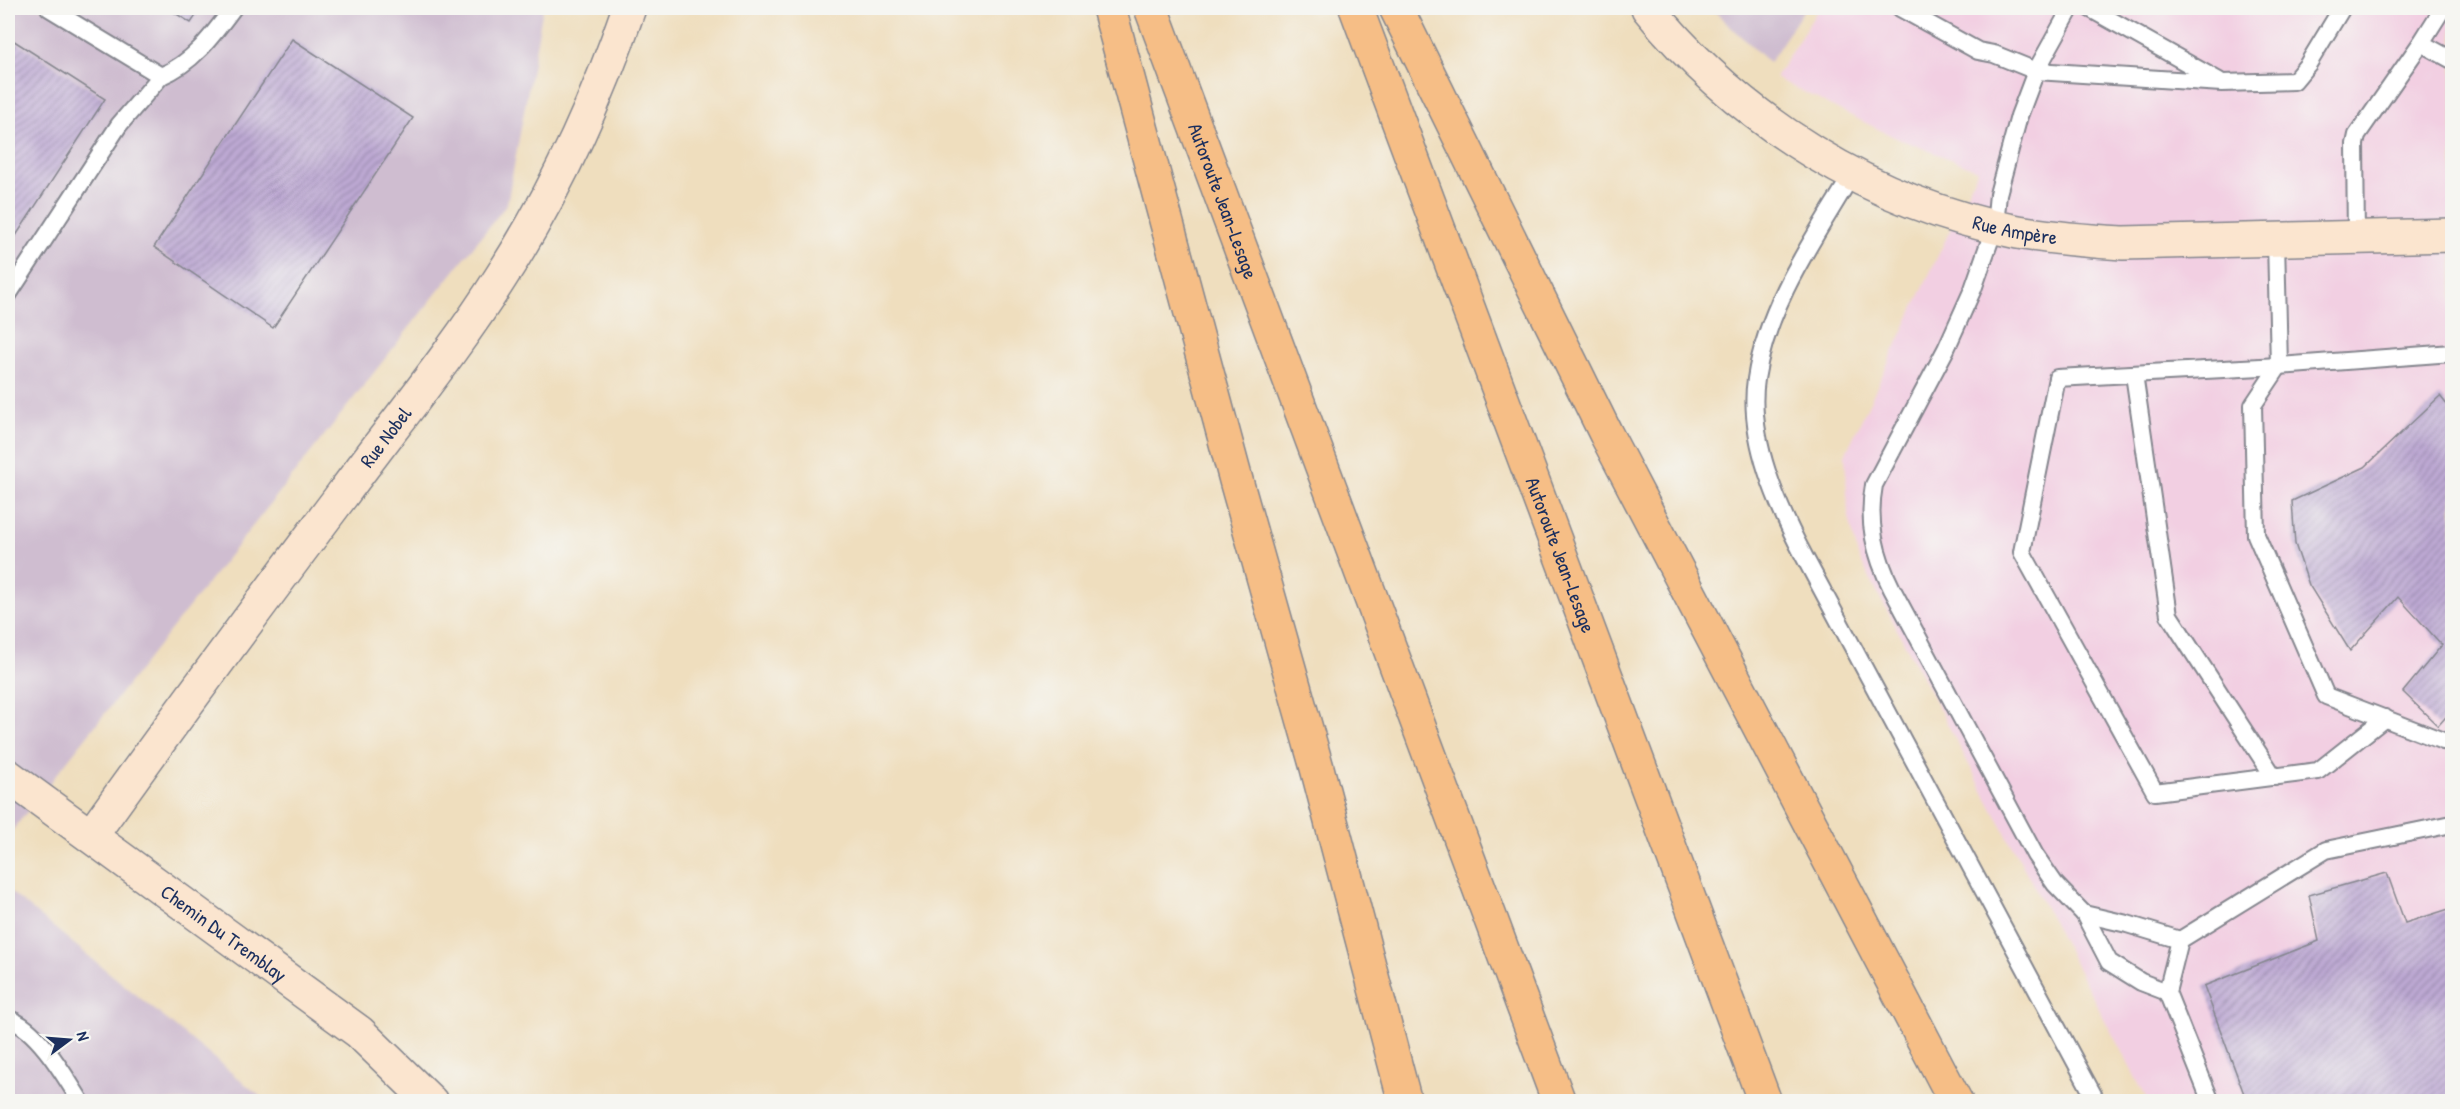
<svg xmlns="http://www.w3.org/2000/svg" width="2460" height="1109" font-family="'Patrick Hand',sans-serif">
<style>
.built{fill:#f2cfe2}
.industrial{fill:#cfbdd0}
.building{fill:url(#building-hatch)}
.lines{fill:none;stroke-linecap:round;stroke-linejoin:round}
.lane-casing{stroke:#85868e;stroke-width:20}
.secondary-casing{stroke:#85868e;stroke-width:36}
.highway-casing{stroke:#85868e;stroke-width:36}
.lane{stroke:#fff;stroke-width:16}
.secondary{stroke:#fbe5cf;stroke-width:33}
.highway{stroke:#f6be86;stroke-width:33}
.labels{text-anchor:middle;stroke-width:4.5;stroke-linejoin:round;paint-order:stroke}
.street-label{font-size:20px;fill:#1b2f5e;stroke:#f6f6f2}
</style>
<defs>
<pattern id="building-hatch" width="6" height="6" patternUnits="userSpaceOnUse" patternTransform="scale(1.5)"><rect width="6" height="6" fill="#bda9d3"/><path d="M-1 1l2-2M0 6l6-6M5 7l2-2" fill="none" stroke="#998aae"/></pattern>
</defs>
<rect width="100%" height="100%" fill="#f6f6f2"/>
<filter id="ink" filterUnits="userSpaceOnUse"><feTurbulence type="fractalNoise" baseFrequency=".0167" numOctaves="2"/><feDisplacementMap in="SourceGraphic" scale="12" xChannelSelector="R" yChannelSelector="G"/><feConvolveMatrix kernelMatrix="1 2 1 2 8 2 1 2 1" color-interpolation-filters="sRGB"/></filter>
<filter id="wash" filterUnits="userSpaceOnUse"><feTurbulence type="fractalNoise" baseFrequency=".008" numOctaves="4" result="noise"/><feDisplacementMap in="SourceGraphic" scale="24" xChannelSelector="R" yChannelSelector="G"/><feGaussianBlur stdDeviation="1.35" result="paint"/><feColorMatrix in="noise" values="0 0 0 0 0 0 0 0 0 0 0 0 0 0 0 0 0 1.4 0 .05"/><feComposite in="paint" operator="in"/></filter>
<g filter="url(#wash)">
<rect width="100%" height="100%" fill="#efdebe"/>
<!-- built -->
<path class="built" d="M1819,8h633v1093h-304l-290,-545 -10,-43 -3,-58 133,-285 -84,-33 -119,-59z"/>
<!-- industrial -->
<g class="industrial">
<path d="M8,8h535l-36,196 -499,632z"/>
<path d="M1711,8h94l-36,55z"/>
<path d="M8,890l258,211h-258z"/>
</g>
<g id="blocks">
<!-- building -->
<g class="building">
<path d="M167,8h34l-10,15z"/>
<path d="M8,37l97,62 -97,149z"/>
<path d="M292,39l121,79 -140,210 -119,-81z"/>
<path d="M2440,396l12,15v299l-14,16 -35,-34 39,-47 -44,-48 -48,54 -41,-66 -14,-41 -3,-43 73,-34z"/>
<path d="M2387,873l18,50 47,-15v194h-205l-43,-116 115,-45 -10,-46z"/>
</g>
</g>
</g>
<g filter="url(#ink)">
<use href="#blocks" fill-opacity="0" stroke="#85868e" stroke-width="1.5"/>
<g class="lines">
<!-- lane casing -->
<g class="lane-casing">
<g id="lane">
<path d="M49,8l112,68c32,-13 52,-41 72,-68"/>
<path d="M1900,8l78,43 16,3 42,17 186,12 72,-2 14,-17 34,-56"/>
<path d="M2071,8l-35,63 -17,45 -21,78 -3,32 -22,63 -27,60 -72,136c-7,37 1,70 18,104l143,266 20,29 29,30 25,48 32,20 26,10"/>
<path d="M2089,8l130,73"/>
<path d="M2421,43l22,-35"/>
<path d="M1853,173c-38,64 -86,131 -97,206 -9,59 22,128 49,179l292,544"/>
<path d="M2356,238l-1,-94 2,-9 64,-92 31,17"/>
<path d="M2276,241l3,125 -26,39 3,130 70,161 117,45 9,1"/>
<path d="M8,295l111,-170 42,-49"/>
<path d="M2134,374l35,241 105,162"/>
<path d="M2385,718l-67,53 -163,21 -133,-240 35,-174 222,-12 173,-13"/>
<path d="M2084,914l43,10 53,16"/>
<path d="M8,1019c29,8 57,57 73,83"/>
<path d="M2211,1102l-44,-110 13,-52 146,-90 126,-26"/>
</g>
</g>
<!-- secondary casing -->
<g class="secondary-casing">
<g id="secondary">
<path id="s1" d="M1648,8c93,114 225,196 370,224 35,6 70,9 105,11l329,-8"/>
<path id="s2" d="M8,776l351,256 72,70"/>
<path id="s3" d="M91,836c82,-115 166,-228 251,-341 53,-72 111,-142 159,-218 55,-85 95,-173 128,-269"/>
</g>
</g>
<!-- highway casing -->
<g class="highway-casing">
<g id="highway">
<path d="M1109,8l128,476 80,284 88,334"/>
<path id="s4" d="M1151,8l408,1094"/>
<path id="s5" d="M1356,8l409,1094"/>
<path d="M1396,8l210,426 350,668"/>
</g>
</g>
<!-- lane -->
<use href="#lane" class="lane"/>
<!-- secondary -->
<use href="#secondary" class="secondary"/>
<!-- highway -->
<use href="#highway" class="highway"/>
</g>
</g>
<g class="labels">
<!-- street labels -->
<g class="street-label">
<text dy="7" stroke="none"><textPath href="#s4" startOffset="206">Autoroute Jean-Lesage</textPath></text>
<text dy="7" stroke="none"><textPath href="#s1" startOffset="438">Rue Ampère</textPath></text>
<text dy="7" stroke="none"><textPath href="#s3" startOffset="496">Rue Nobel</textPath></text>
<text dy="7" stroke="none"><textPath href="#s5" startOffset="584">Autoroute Jean-Lesage</textPath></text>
<text dy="7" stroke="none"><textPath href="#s2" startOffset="267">Chemin Du Tremblay</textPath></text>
</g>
</g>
<!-- margin -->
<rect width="2460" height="1109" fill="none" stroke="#f6f6f2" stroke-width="30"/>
<!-- north arrow -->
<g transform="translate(69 1040) rotate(74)" stroke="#f6f6f2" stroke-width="4.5" paint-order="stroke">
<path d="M0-4.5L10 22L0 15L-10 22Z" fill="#1b2f5e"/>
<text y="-9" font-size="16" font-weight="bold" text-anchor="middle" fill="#1b2f5e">N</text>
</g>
</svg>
